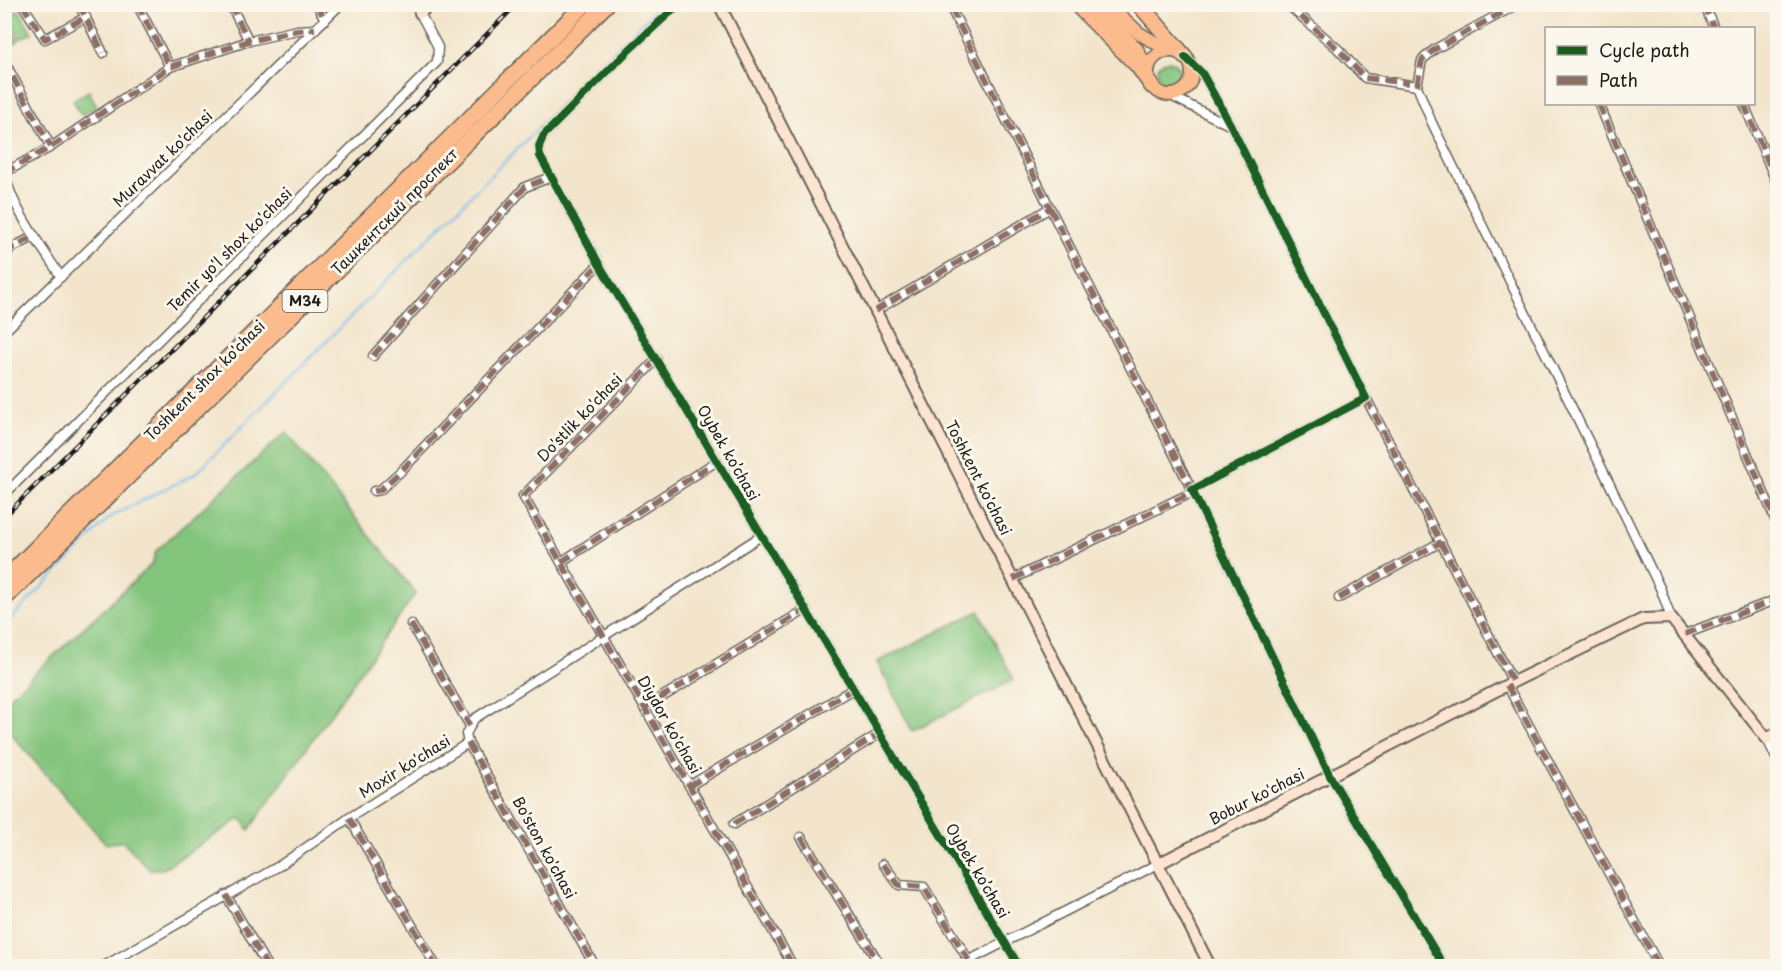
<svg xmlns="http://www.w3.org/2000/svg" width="1782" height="971" font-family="'Playpen Sans',sans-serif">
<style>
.green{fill:#84c57e;stroke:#50704d;stroke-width:1.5}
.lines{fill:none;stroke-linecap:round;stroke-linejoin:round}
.stream{stroke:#79bcef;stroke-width:2}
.street-casing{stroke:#67625a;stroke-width:11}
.secondary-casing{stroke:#67625a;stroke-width:14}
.primary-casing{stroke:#67625a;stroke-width:15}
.highway-casing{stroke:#67625a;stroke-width:18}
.street{stroke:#fff;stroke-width:8}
.secondary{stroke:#fde4d1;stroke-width:10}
.primary{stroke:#fbbb8c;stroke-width:12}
.highway{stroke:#fbbb8c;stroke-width:15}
.rail-casing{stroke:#1c1c1c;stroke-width:4.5}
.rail{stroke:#fbf7ec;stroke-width:2;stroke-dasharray:7;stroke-linecap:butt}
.quiet{stroke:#8d6e63;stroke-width:6;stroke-dasharray:12 6;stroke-linecap:butt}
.cycleway-casing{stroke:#fbf7ec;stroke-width:11}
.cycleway{stroke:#1b5e20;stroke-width:8}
.labels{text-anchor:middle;stroke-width:6;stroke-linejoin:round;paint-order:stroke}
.shield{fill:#fbf7ec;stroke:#5f5e5a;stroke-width:1.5}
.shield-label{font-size:14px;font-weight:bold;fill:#1c1c1c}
.street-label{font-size:15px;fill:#1c1c1c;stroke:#fbf7ec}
</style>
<rect width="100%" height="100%" fill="#fbf7ec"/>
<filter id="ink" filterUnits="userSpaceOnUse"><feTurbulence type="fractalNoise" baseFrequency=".0167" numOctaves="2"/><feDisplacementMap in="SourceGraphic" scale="12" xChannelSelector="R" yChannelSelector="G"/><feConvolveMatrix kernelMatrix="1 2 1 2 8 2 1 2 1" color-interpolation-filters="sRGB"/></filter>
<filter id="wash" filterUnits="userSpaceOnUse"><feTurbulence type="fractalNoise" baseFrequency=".008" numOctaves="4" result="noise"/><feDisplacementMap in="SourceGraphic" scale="24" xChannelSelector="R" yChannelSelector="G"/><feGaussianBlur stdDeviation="1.35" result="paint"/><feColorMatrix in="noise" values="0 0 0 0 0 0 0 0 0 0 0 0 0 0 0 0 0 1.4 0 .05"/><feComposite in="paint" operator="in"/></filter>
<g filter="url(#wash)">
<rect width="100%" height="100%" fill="#f3e5cc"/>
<!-- green -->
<g class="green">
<path d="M19,10l13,23 -12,6 -12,-23z"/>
<path d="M5,19l13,22 -13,8 -1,-30z"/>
<circle cx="1168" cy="72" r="11"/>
<path d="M89,91l8,16 -16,8 -8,-15z"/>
<path d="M286,432l130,161 -167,237 -8,-12 -78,51h-14l-26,-28 -17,3 -101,-117v-26l147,-137 4,-13z"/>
<path d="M979,611l35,69 -102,51 -35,-69z"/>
</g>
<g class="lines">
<!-- stream -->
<path class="stream" d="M4,626l106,-109 85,-43 466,-470"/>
</g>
</g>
<g filter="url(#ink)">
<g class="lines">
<!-- street casing -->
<g class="street-casing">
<g id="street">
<path d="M22,4l23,35 41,-22"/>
<path d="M79,4l24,49"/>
<path d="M137,4l33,63"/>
<path d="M230,4l19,37"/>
<path d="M317,4l8,16"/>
<path d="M679,4l-49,45 -86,86 -5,11 1,10 59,108 420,702"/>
<path d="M1287,4l51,45 27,29 52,8 15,37 184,374 45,93 10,28"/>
<path d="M1704,4l10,24"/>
<path d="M1185,57l17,16 29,53 135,272 -174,92 138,286 114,190"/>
<path d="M4,61l47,86"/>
<path d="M1417,86l5,-26 13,-11 83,-45"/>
<path d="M1169,95l62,31"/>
<path d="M1599,104l179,422"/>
<path d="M1744,104l34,82"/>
<path d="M4,165c2,36 38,82 57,112"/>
<path d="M4,173l47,-26 119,-80 79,-26 48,-11 18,-1"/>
<path d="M1050,208l142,282"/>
<path d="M4,252l31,-16"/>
<path d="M875,311l175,-103 -101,-204"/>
<path d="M4,332l337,-328"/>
<path d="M373,356l152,-169 26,-10"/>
<path d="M657,359l-134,137 270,470"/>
<path d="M1366,398l147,284"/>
<path d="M374,491l6,-1 21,-19 198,-207"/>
<path d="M4,495l433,-433 1,-15 -23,-43"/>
<path d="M561,562l156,-101"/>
<path d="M1013,579l180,-87"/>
<path d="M1339,598l102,-56"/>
<path d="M411,624l59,102"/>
<path d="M1685,634l93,-35"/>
<path d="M1507,685l152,281"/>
<path d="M644,708l161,-98"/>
<path d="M1767,739l11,23"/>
<path d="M468,743l127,223"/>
<path d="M689,786l164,-97"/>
<path d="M349,818l87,148"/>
<path d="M734,824l145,-90"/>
<path d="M801,837l80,129"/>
<path d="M883,864l16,21 25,2 45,74"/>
<path d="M226,895l41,71"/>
<path d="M104,966l175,-100 70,-48 119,-75 -2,-9 8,-15 287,-183"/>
<path d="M958,966l200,-102"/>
</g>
</g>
<!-- secondary casing -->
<g class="secondary-casing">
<g id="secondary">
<path d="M719,4l491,962"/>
<path d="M420,13l10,-9"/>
<path d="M1158,864l355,-182 130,-63 28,-1 96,121 11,-7"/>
</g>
</g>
<!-- primary casing -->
<g class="primary-casing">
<g id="primary">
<path d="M1094,4l43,45 11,21"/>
<path d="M1108,4l31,29 30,18"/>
<circle cx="1170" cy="73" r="22"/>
</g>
</g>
<!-- highway casing -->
<g class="highway-casing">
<g id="highway">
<path d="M1076,4l62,62 14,20"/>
<path d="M1139,4l46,53"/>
<path d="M4,580l581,-576"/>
<path d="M4,599l603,-595"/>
</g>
</g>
<!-- street -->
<use href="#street" class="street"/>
<!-- secondary -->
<use href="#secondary" class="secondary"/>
<!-- primary -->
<use href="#primary" class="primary"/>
<!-- highway -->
<use href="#highway" class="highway"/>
<!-- rail casing -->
<g class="rail-casing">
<path id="rail" d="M4,517l513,-513"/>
</g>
<!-- rail -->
<use href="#rail" class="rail"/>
<!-- quiet -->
<g class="quiet">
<path d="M22,4l23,35 41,-22"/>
<path d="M79,4l24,49"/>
<path d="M137,4l33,63"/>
<path d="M230,4l19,37"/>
<path d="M317,4l8,16"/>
<path d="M1287,4l51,45 27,29 44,5"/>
<path d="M1704,4l10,24"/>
<path d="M4,61l47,86"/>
<path d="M1417,86l5,-26 13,-11 83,-45"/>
<path d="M1599,104l179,422"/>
<path d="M1744,104l34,82"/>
<path d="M4,173l47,-26 119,-80 79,-26 48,-11 18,-1"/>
<path d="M1050,208l142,282"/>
<path d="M4,252l31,-16"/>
<path d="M875,311l175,-103 -101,-204"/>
<path d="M373,356l152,-169 26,-10"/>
<path d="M657,359l-134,137 270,470"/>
<path d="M1366,398l147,284"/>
<path d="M374,491l6,-1 21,-19 198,-207"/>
<path d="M561,562l156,-101"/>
<path d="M1013,579l180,-87"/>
<path d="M1339,598l102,-56"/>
<path d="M411,624l59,102"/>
<path d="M1685,634l93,-35"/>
<path d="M1507,685l152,281"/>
<path d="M644,708l161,-98"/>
<path d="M468,743l127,223"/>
<path d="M689,786l164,-97"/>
<path d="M349,818l87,148"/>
<path d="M734,824l145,-90"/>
<path d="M801,837l80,129"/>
<path d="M883,864l16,21 25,2 45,74"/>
<path d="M226,895l41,71"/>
</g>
<!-- cycleway casing -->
<g class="cycleway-casing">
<g id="cycleway">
<path d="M679,4l-49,45 -86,86 -5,11 1,10 59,108 420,702"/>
<path d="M1185,57l17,16 29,53 135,272 -174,92 138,286 114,190"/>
</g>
</g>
<!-- cycleway -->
<use href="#cycleway" class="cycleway"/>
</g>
</g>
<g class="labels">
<!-- shield labels -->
<rect class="shield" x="282.5" y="290" width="45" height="22" rx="4.5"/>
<g class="shield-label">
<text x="305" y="306">M34</text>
</g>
<!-- street labels -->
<g class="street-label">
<text transform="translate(163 159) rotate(-44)" y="5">Muravvat ko'chasi</text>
<text transform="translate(395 212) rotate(-45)" y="5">Ташкентский проспект</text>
<text transform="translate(230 250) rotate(-45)" y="5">Temir yo'l shox ko'chasi</text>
<text transform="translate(205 381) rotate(-45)" y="5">Toshkent shox ko'chasi</text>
<text transform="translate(580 418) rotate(-46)" y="5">Do'stlik ko'chasi</text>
<text transform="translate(728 453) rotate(60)" y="5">Oybek ko’chasi</text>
<text transform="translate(978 478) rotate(63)" y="5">Toshkent ko'chasi</text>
<text transform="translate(669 725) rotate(60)" y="5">Diydor ko'chasi</text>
<text transform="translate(405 767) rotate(-32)" y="5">Moxir ko'chasi</text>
<text transform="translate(1257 797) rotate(-27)" y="5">Bobur ko'chasi</text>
<text transform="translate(544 848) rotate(61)" y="5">Bo'ston ko'chasi</text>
<text transform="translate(977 871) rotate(59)" y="5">Oybek ko’chasi</text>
</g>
</g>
<!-- margin -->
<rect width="1782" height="971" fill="none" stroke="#fbf7ec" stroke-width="24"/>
<!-- legend -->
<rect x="1545" y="27" width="210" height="78" fill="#fbf7ec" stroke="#a29f99" stroke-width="1.5"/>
<rect x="1557" y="46" width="30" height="9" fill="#1b5e20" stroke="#a29f99" stroke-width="1.5"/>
<text x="1599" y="57" font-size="18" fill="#1c1c1c">Cycle path</text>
<rect x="1557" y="76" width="30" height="9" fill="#8d6e63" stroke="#a29f99" stroke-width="1.5"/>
<text x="1599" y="87" font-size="18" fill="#1c1c1c">Path</text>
</svg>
